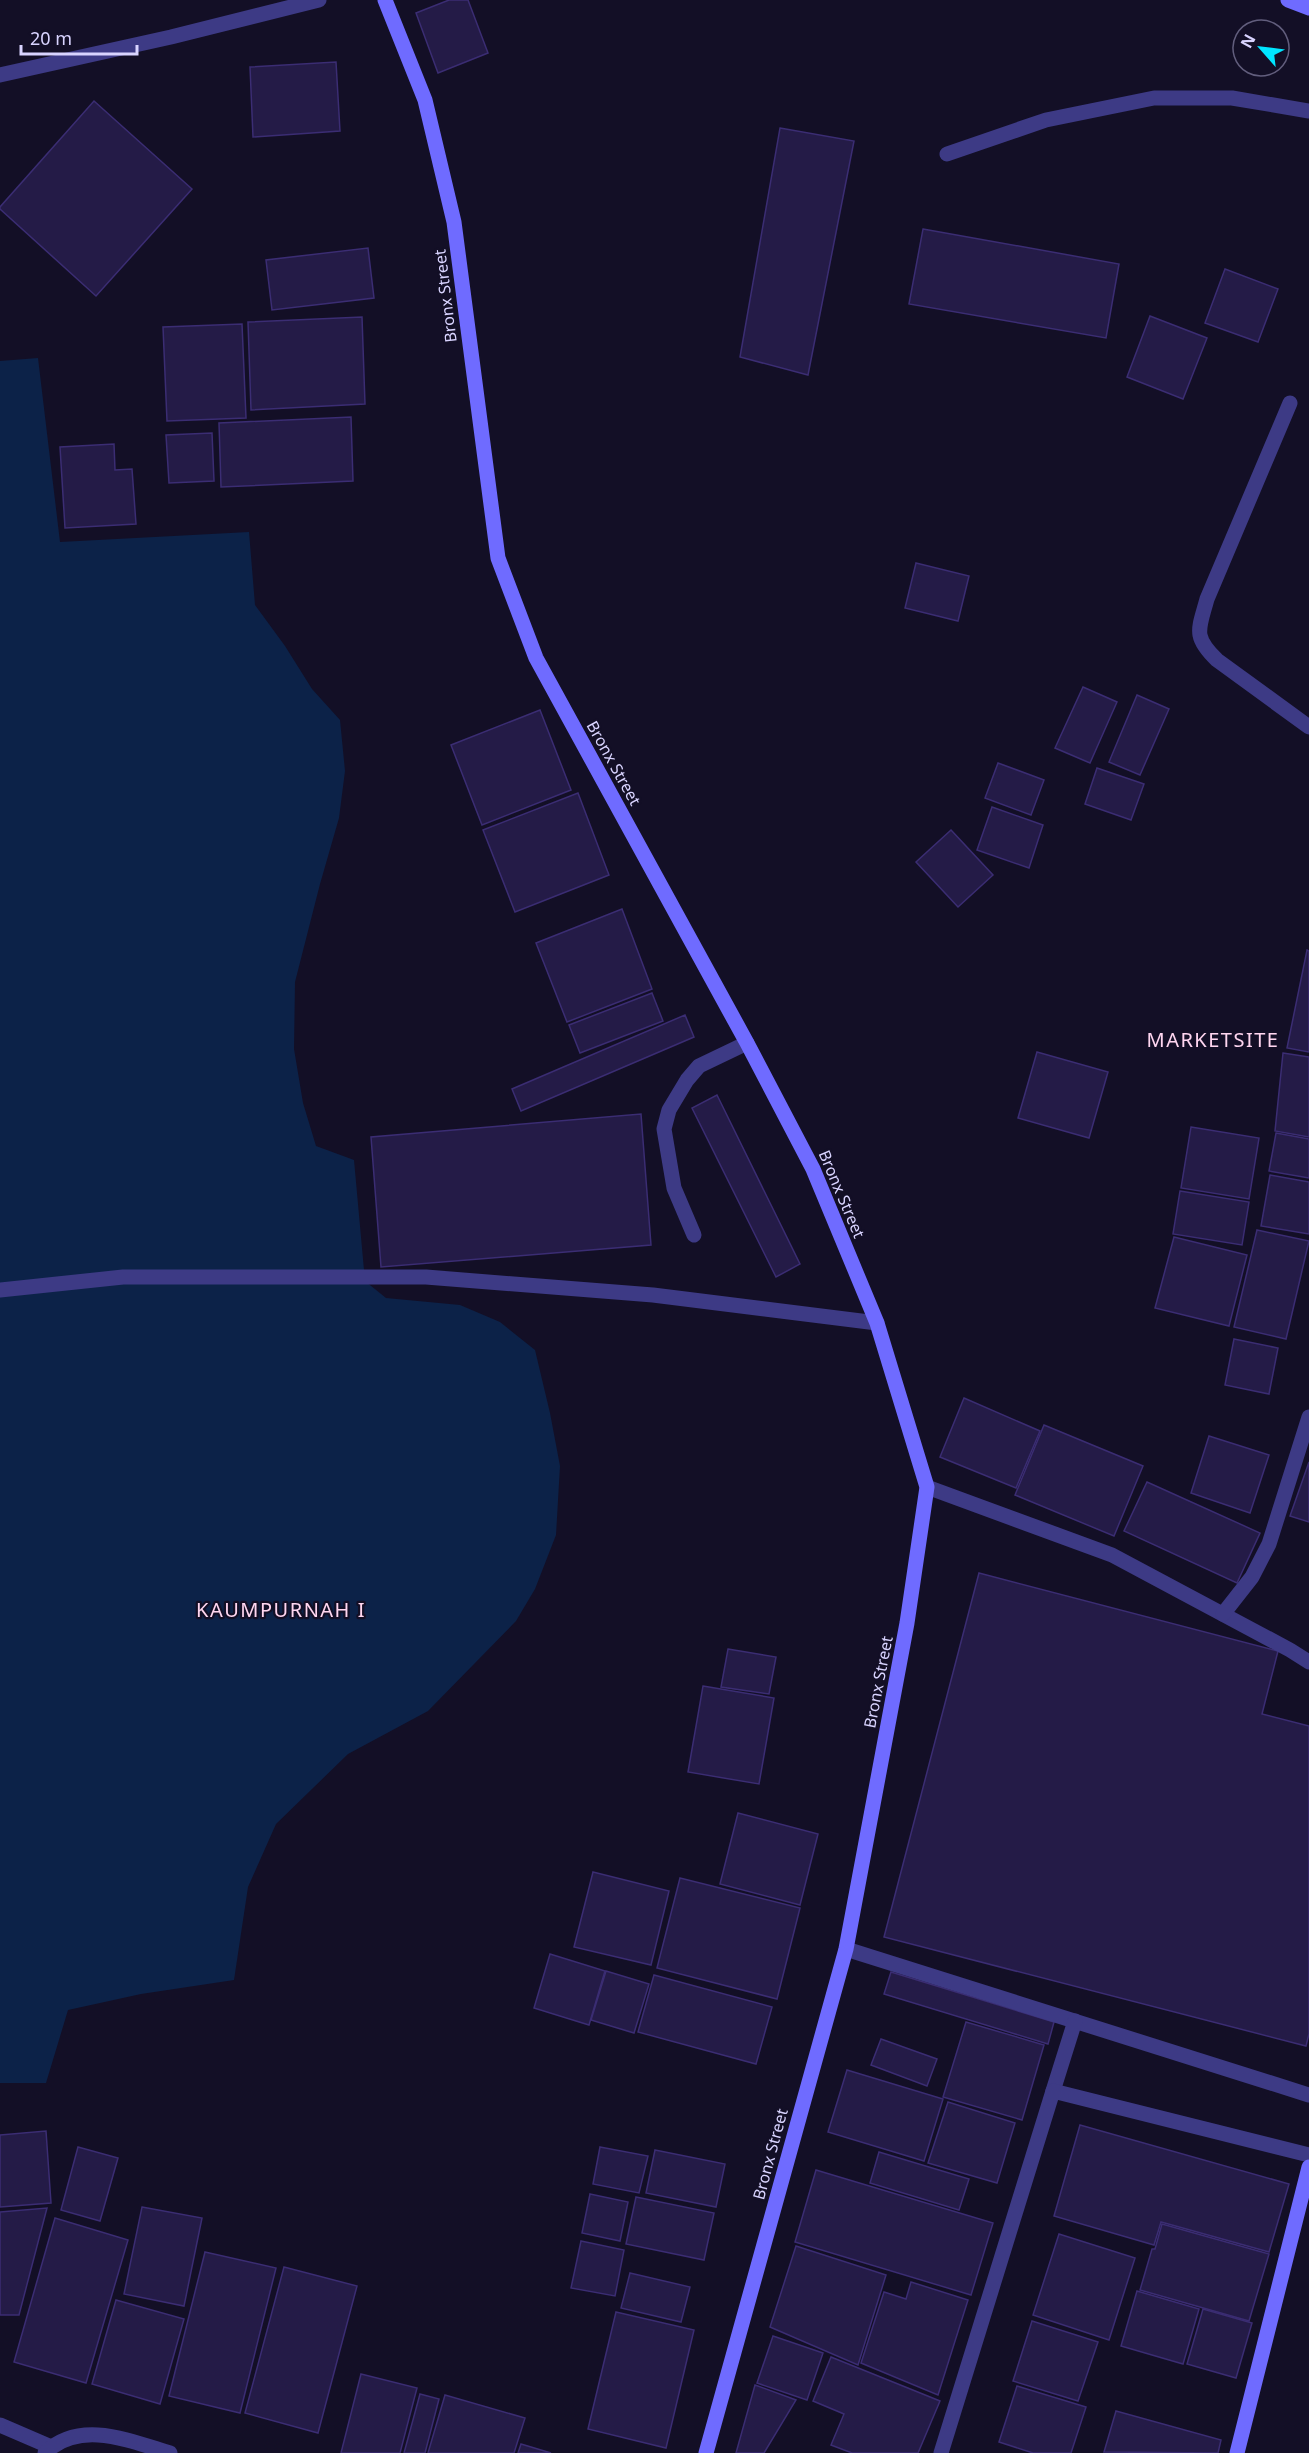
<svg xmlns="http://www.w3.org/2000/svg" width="1309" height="2453" font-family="'Noto Sans',sans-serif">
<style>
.water{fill:#0c2248}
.building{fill:#241b47;stroke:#3b2d73;stroke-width:1.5}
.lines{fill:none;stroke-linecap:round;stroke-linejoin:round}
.lane{stroke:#3d3a85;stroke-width:15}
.street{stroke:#3d3a85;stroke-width:15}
.secondary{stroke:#6f6bff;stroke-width:15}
.labels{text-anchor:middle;stroke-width:4.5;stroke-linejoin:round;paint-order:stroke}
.street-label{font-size:16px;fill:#d9d4ff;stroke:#130f26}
.quarter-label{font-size:20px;letter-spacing:1.5px;fill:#ffd6f0;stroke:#130f26}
</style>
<rect width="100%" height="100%" fill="#130f26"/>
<!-- water -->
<path class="water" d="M38,358l22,184 189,-10 6,73 30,41 27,43 28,31 5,51 -6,47 -19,66 -25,98 -1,67 9,54 13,43 38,14 11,121 21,17 74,7 40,17 35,28 15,63 10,53 -4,69 -21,54 -19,32 -88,90 -80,43 -72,70 -28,63 -14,93 -93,14 -73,16 -22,73h-46v-1722z"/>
<!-- building -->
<g class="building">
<path d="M449,0h19l20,53 -50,20 -22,-60z"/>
<path d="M336,62l4,69 -87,6 -3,-70z"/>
<path d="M94,101l98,88 -96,107 -96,-87v-2z"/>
<path d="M780,128l74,13 -46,234 -68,-18z"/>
<path d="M923,229l196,35 -13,74 -197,-34z"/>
<path d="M368,248l6,50 -102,12 -6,-50z"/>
<path d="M1225,269l53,20 -20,53 -53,-19z"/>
<path d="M1150,316l57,22 -24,61 -56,-22z"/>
<path d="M362,317l3,87 -114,6 -3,-88z"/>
<path d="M242,324l4,94 -79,3 -4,-94z"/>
<path d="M351,417l2,64 -132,6 -2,-64z"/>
<path d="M212,433l2,48 -45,2 -3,-48z"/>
<path d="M114,444l1,26 17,-1 4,55 -71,4 -5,-81z"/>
<path d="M916,563l53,13 -11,45 -53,-13z"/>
<path d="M1083,687l34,15 -27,61 -35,-15z"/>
<path d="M1137,695l32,14 -29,66 -31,-13z"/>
<path d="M540,710l31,80 -89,35 -31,-80z"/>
<path d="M998,763l46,17 -13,35 -46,-17z"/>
<path d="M1097,768l47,16 -13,36 -46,-16z"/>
<path d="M578,793l31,82 -94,37 -32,-82z"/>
<path d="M992,807l51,18 -14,43 -52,-18z"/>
<path d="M951,830l42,45 -35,32 -42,-45z"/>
<path d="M622,909l30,80 -85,33 -31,-79z"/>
<path d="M1307,950l2,1v101l-22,-4z"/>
<path d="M652,993l11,28 -83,32 -11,-28z"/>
<path d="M685,1015l9,22 -173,74 -9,-22z"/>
<path d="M1037,1052l71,20 -19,66 -71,-20z"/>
<path d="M1283,1053l26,4v80l-34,-6z"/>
<path d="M717,1095l83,169 -24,13 -84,-169z"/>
<path d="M641,1114l10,131 -270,22 -10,-130z"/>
<path d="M1191,1127l68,11 -10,61 -68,-11z"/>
<path d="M1276,1133l33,6v39l-40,-7z"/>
<path d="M1270,1175l39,7v52l-48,-8z"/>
<path d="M1180,1191l69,11 -7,43 -69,-11z"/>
<path d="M1257,1230l52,11 -23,98 -52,-12z"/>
<path d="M1174,1237l73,18 -18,71 -74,-18z"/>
<path d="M1234,1339l44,9 -9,46 -44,-9z"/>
<path d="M964,1398l76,33 -24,57 -76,-31z"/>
<path d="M1044,1425l99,41 -29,70 -99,-41z"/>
<path d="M1209,1436l60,19 -19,58 -59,-20z"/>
<path d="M1309,1462v60l-19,-6z"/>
<path d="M1147,1482l113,51 -23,50 -113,-52z"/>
<path d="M979,1573l299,78 -16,63 47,12v308l-3,12 -422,-109z"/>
<path d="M728,1649l48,8 -7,37 -48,-7z"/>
<path d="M703,1686l71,12 -15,86 -71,-12z"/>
<path d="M738,1813l80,21 -18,71 -80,-21z"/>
<path d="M593,1872l76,19 -18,74 -77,-18z"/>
<path d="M680,1878l120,30 -23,91 -120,-31z"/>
<path d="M550,1954l55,17 -16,54 -55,-17z"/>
<path d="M606,1971l43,13 -15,49 -43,-13z"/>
<path d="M891,1972l163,50 -6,22 -164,-50z"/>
<path d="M654,1975l118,32 -16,57 -118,-32z"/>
<path d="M966,2022l78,23 -22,75 -79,-23z"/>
<path d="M881,2039l56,20 -10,27 -56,-21z"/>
<path d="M847,2070l96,29 -19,62 -96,-29z"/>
<path d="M948,2102l67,21 -18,60 -69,-20z"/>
<path d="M1080,2125l209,59 -20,68 -108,-30 -7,23 -100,-29z"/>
<path d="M46,2131l5,72 -51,4v-72z"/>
<path d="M78,2147l40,11 -18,63 -39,-11z"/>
<path d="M600,2147l48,9 -9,37 -46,-9z"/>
<path d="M655,2150l70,14 -9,43 -70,-14z"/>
<path d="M879,2152l90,27 -10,31 -89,-27z"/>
<path d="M816,2170l177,53 -22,72 -176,-53z"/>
<path d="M590,2194l38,8 -8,39 -38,-8z"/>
<path d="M636,2197l78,16 -10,47 -78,-16z"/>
<path d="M142,2207l60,11 -18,88 -60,-12z"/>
<path d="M47,2208l-28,107h-19v-103z"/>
<path d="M55,2218l73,22 -42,143 -72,-21z"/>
<path d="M1162,2224l107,30 -20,67 -109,-31 12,-41h3z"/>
<path d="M1059,2234l76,24 -26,82 -76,-25z"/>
<path d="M581,2241l43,9 -9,46 -44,-8z"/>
<path d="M796,2246l90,29 -28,90 -88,-38z"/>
<path d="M205,2252l71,16 -36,145 -71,-17z"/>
<path d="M284,2267l73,19 -39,147 -73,-20z"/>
<path d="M630,2273l60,14 -9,35 -60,-14z"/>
<path d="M911,2282l57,18 -30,95 -77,-32 23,-71 22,7z"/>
<path d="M1137,2291l62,18 -16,55 -62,-18z"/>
<path d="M116,2300l68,19 -24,85 -68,-20z"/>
<path d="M1203,2309l49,14 -16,55 -49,-14z"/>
<path d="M616,2312l78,18 -28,118 -78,-19z"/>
<path d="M1032,2321l66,21 -20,59 -65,-20z"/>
<path d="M773,2336l50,17 -16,47 -50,-17z"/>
<path d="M831,2357l109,44 -22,52h-66l-21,-8 13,-31 -31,-13z"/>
<path d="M361,2374l56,14 -17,65h-59z"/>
<path d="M755,2385l41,15 -32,53h-28z"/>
<path d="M1017,2386l69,21 -15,46h-38l-34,-11z"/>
<path d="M420,2394l19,5 -14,54h-21z"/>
<path d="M445,2395l80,23 -11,35h-86z"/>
<path d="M1116,2411l105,29 -3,13 -114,-1z"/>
<path d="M521,2444l30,9h-33z"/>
</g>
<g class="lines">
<!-- lane -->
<g class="lane">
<path d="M694,1235l-20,-47 -10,-59 5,-19 18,-30 12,-14 48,-23"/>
<path d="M846,1949l463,146"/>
<path d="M1053,2091l22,-70"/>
<path d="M0,2425l51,22"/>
</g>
<!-- street -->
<g class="street">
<path d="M0,75l171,-38 148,-37"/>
<path d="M947,154l99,-34 108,-22h78l77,13"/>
<path d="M1290,403l-83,196c-8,30 -15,37 10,61l92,67"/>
<path d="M0,1290l123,-13h303l227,18 224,28"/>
<path d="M927,1487l185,68 178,95 19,12"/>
<path d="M1223,1614l29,-37 17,-33 40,-127"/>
<path d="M45,2453c35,-34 85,-12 125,0"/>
<path d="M941,2453l112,-362 256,64"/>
</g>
<!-- secondary -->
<g class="secondary">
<path d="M385,0l40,100 29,122 44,336 38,100 211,385 66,126 64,154 50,164 -20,136 -61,326 -140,504"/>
<path d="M1288,0l21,8"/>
<path d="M1237,2453l72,-286"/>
</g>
</g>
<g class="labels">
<!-- street labels -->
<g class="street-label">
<text transform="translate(445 296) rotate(-97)" y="6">Bronx Street</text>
<text transform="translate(614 763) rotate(61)" y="6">Bronx Street</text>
<text transform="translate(842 1194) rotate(67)" y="6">Bronx Street</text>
<text transform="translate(878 1682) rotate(-79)" y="6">Bronx Street</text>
<text transform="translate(770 2154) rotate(-75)" y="6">Bronx Street</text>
</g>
<!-- quarter labels -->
<g class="quarter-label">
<text x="1213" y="1047">MARKETSITE</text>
<text x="281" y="1617">KAUMPURNAH I</text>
</g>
</g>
<!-- north arrow -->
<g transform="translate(1261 48) rotate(298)"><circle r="28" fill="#130f26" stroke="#625e7d" stroke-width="1.5"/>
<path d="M0-4.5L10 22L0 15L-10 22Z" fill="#00e5ff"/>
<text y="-9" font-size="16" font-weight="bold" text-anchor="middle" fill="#d9d4ff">N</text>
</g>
<!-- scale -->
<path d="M21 45v9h116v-9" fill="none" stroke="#d9d4ff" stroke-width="3"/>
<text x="30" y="45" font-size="18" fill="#d9d4ff" stroke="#130f26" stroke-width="4.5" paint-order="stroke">20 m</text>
</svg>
